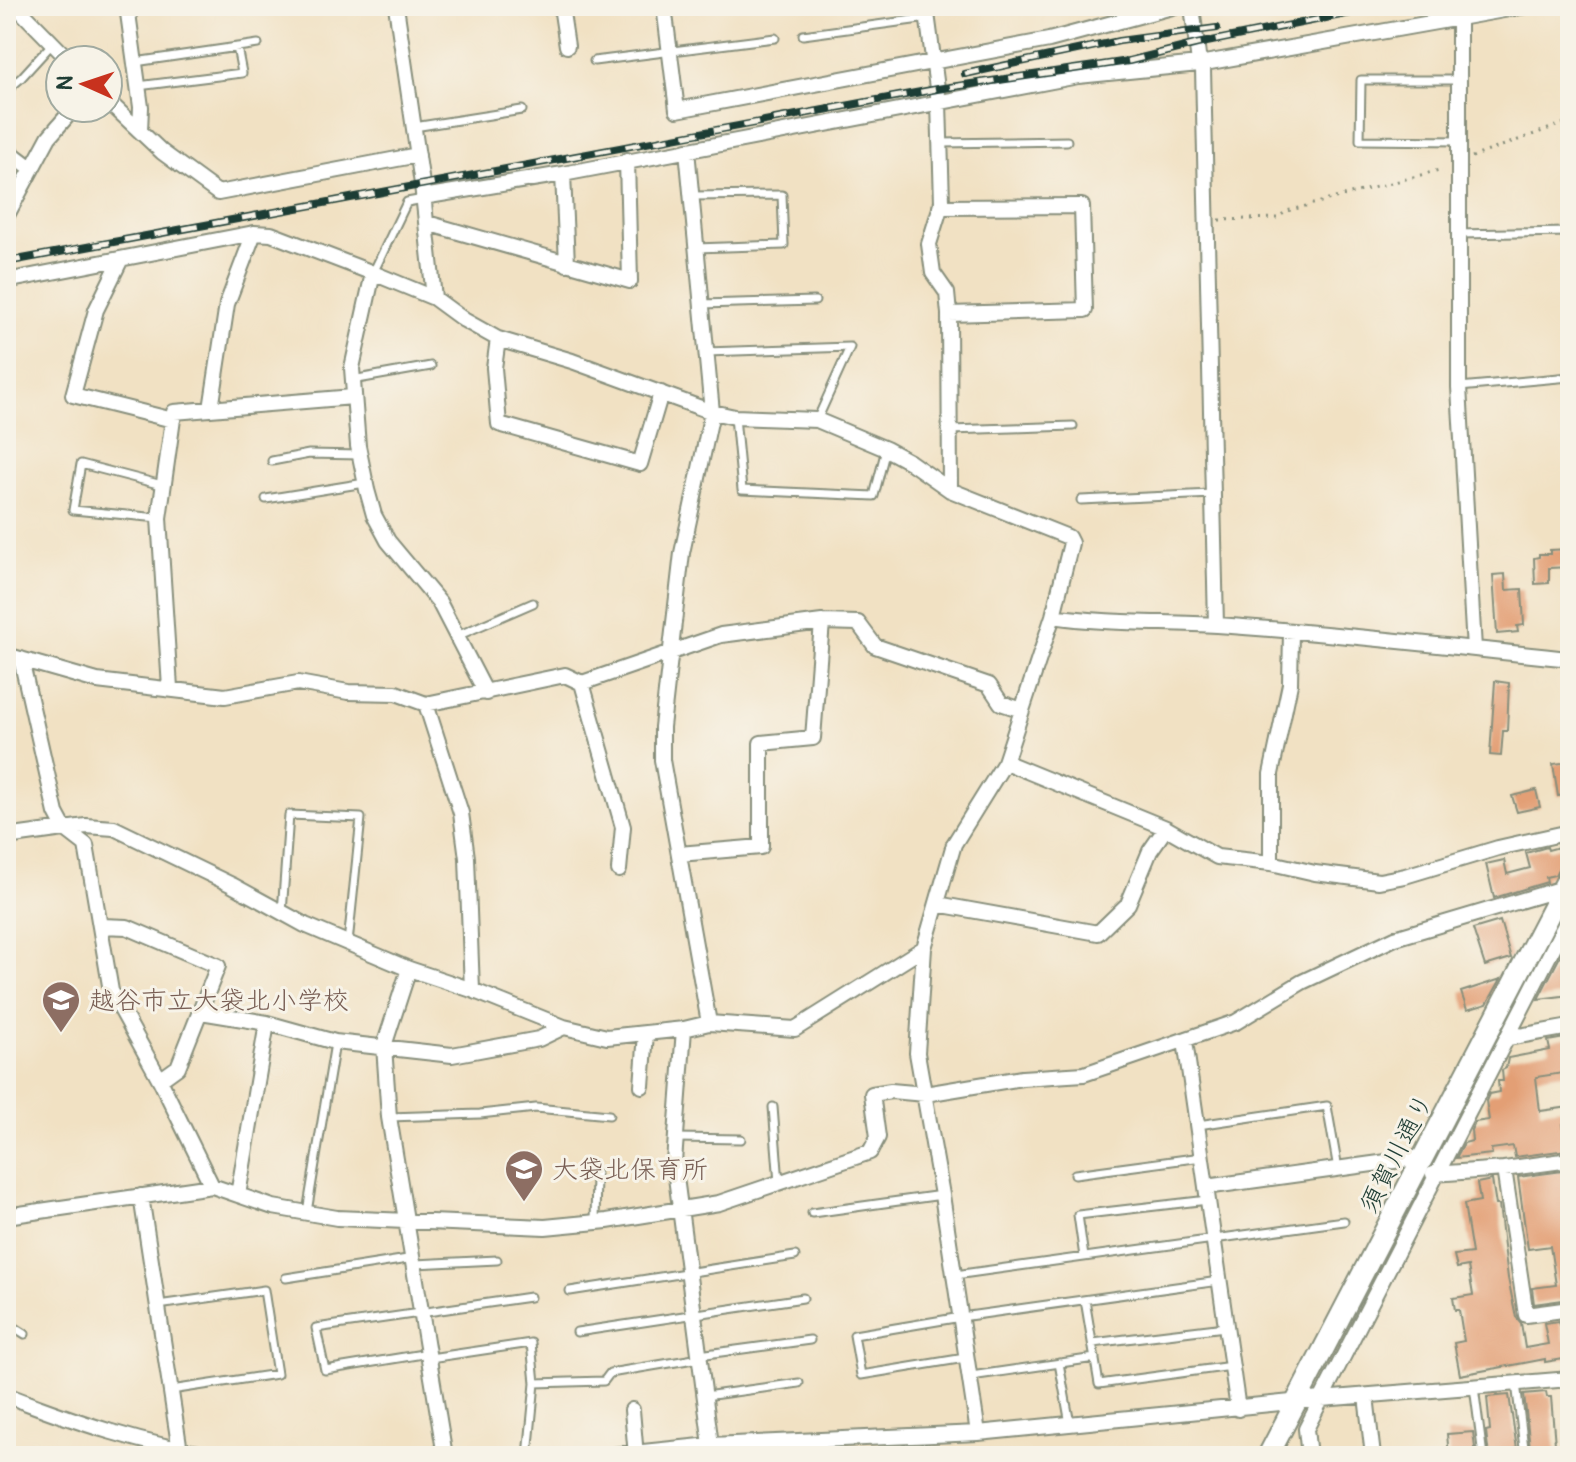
<svg xmlns="http://www.w3.org/2000/svg" width="1576" height="1462" font-family="Pangolin,'Klee One',sans-serif">
<style>
.building{fill:#e39f75}
.lines{fill:none;stroke-linecap:round;stroke-linejoin:round}
.lane-casing{stroke:#888f7c;stroke-width:11}
.street-casing{stroke:#888f7c;stroke-width:18}
.secondary-casing{stroke:#888f7c;stroke-width:24}
.path{stroke:#888f7c;stroke-width:3;stroke-dasharray:2 6;stroke-linecap:butt}
.lane{stroke:#fff;stroke-width:7}
.street{stroke:#fff;stroke-width:14}
.secondary{stroke:#fff;stroke-width:20}
.rail-casing{stroke:#1f3d34;stroke-width:8}
.rail{stroke:#f7f3e8;stroke-width:5;stroke-dasharray:15;stroke-linecap:butt}
.labels{text-anchor:middle;stroke-width:6;stroke-linejoin:round;paint-order:stroke}
.education-label{font-size:26px;fill:#785e54;stroke:#f7f3e8;text-anchor:start}
.street-label{font-size:26px;fill:#1f3d34;stroke:#f7f3e8}
</style>
<rect width="100%" height="100%" fill="#f7f3e8"/>
<filter id="ink" filterUnits="userSpaceOnUse"><feTurbulence type="fractalNoise" baseFrequency=".0125" numOctaves="2"/><feDisplacementMap in="SourceGraphic" scale="16" xChannelSelector="R" yChannelSelector="G"/><feConvolveMatrix kernelMatrix="1 2 1 2 8 2 1 2 1" color-interpolation-filters="sRGB"/></filter>
<filter id="wash" filterUnits="userSpaceOnUse"><feTurbulence type="fractalNoise" baseFrequency=".006" numOctaves="4" result="noise"/><feDisplacementMap in="SourceGraphic" scale="32" xChannelSelector="R" yChannelSelector="G"/><feGaussianBlur stdDeviation="1.8" result="paint"/><feColorMatrix in="noise" values="0 0 0 0 0 0 0 0 0 0 0 0 0 0 0 0 0 1.4 0 .05"/><feComposite in="paint" operator="in"/></filter>
<g filter="url(#wash)">
<rect width="100%" height="100%" fill="#f1e1c3"/>
<g id="blocks">
<path class="building" d="M1570 549V567L1549 568V583L1535 584 1534 558 1539 557V554H1550V550Z
M1505 574 1506 590 1522 589 1524 625 1517 626 1518 632 1497 634 1493 575Z
M1495 681 1509 683 1507 731H1503L1501 756 1490 755Z
M1570 762V794L1558 796 1553 764Z
M1536 790 1540 807 1517 812 1512 796Z
M1547 847 1548 850 1559 847 1562 861 1555 875 1546 877 1547 882 1494 898 1486 864 1504 860 1507 874 1530 868 1526 853Z
M1500 921 1511 958 1485 966 1473 929Z
M1567 943 1570 995 1538 999Z
M1501 979 1487 1004 1467 1010 1461 992Z
M1570 1037V1072L1536 1077 1540 1111 1570 1107V1123L1563 1124 1567 1150 1515 1157 1513 1146 1491 1149 1492 1154 1456 1158 1464 1143 1472 1141 1471 1130 1475 1122 1489 1120 1486 1101 1489 1094 1499 1092 1498 1081H1503L1502 1070 1506 1068 1508 1058 1550 1050 1548 1041Z
M1570 1170V1299L1534 1304 1532 1288 1556 1285 1550 1246 1528 1249 1518 1177Z
M1492 1180 1496 1205H1499L1508 1278 1516 1317 1521 1323 1525 1348 1548 1344 1544 1323 1559 1321 1564 1340 1570 1342V1358L1545 1362V1359L1460 1375 1454 1343 1464 1341 1459 1310H1455L1453 1298 1473 1295 1468 1266 1457 1268 1454 1255 1472 1253 1464 1204 1480 1201 1477 1183Z
M1546 1392 1547 1397H1551L1556 1456H1531L1524 1394Z
M1509 1395 1518 1456H1489L1486 1431 1490 1430 1487 1397Z
M1473 1432 1476 1456H1449L1447 1434Z"/>
</g>
</g>
<g filter="url(#ink)">
<use href="#blocks" fill-opacity="0" stroke="#888f7c" stroke-width="2"/>
<g class="lines">
<defs>
<path id="lane" d="M803 35 928 18
M594 61 775 38
M135 62 258 44
M1459 80H1361L1360 140 1460 141
M138 86 242 73 237 47
M6 91 21 78 52 44
M414 127 522 110
M940 143 1067 141
M691 196 782 195 784 245 696 248
M1458 234 1570 232
M373 273 407 202 424 199
M701 304 815 301
M706 352 850 347 817 420
M352 380 431 366
M1459 387 1570 377
M735 417 742 490 874 496 886 449
M950 430 1073 426
M272 461 309 454 360 455
M266 499 365 483
M1081 500 1213 494
M159 518 73 510 81 464 162 485
M457 636 533 603
M282 913 289 815 361 818 348 943
M773 1107 779 1183
M389 1117 480 1114 536 1108 609 1115
M1198 1125 1327 1106 1338 1169
M676 1138 741 1139
M1075 1174 1202 1157
M307 1212 335 1043
M812 1213 942 1195
M595 1223 596 1174
M1084 1257 1078 1215 1208 1200
M415 1264 497 1260
M955 1275 1344 1221
M286 1278 414 1258
M570 1291 795 1256
M1085 1300 1099 1384 1232 1366
M158 1305 264 1290 277 1374 171 1390
M6 1322 25 1334
M577 1332 803 1298
M1093 1343 1225 1327
M429 1353 325 1370 316 1328 530 1297
M699 1355 810 1340
M430 1358 531 1343 535 1383 528 1456
M965 1358 861 1375 854 1335 961 1317 1219 1281
M1059 1363 1070 1424
M971 1376 1095 1358
M535 1383 604 1381 610 1373 700 1358
M1516 1383 1525 1456
M1474 1387 1483 1456
M705 1396 799 1383"/>
<path id="street" d="M16 6 69 60
M127 6 141 107 140 131
M396 6 422 184 434 298
M561 6 567 46
M664 6 677 110 1049 40 1176 6
M926 6 939 103 942 202 929 244 933 273 947 293 949 314 950 490
M1192 6 1199 64 1203 69 1216 625
M1459 18 1526 6
M108 101 162 152 218 193 418 155
M6 149 31 168
M687 150 712 412 682 553 662 727V760L709 1023
M563 174 567 264
M423 197 563 174 1078 76 1199 64 1459 18V387L1474 649
M940 207 1082 206 1085 310 949 314
M6 217 49 137 74 108
M427 223 630 281 627 160
M120 261 96 310 73 395 173 420
M6 281 254 233 271 234 373 273
M498 339 494 368 499 424 640 464 661 393
M211 409 227 304 254 233
M1053 616C1107 624 1162 622 1217 625 1335 633 1452 647 1570 659
M6 655 97 681 225 696 298 683 348 692 396 693 426 704 565 675 582 683 721 635 822 622 858 623 875 646 989 685 1001 703 1022 710
M21 659 56 813 64 828 86 845 111 991 160 1080 212 1186
M582 683 623 827 619 870
M170 688 159 518 174 412 353 397
M426 704 461 813 467 858 472 990
M1005 762 1166 828 1217 857 1271 863 1315 873 1379 881 1405 876 1498 848 1570 832
M6 837 86 826 114 828 232 885 305 925 409 969 472 990 564 1027 607 1037 684 1029 709 1023 795 1029 924 948 954 844 1005 762 1053 616 1071 543 1068 537 950 490 910 462 886 449 817 420 735 417 712 412 572 361 498 339 464 320 434 298 373 273 352 368 358 446 367 490 374 515 388 541 439 602 486 693
M679 854 761 847V743L813 738 822 622
M1271 863V774L1290 684 1291 631
M937 904 1098 933 1128 904 1150 851 1166 828
M101 926 127 927 218 966 178 1067 160 1080
M924 948 917 1053 942 1195 978 1433
M409 969 384 1046 389 1117 445 1456
M201 1012 267 1023 335 1042 452 1055 539 1039 564 1027
M684 1029 674 1162 711 1445
M1508 1038 1570 1027
M1185 1041 1238 1409
M642 1086 646 1033
M1504 1169 1526 1315 1570 1309
M1433 1174 1504 1169 1570 1160
M1206 1187 1423 1157
M238 1195 267 1023
M141 1196 180 1451
M6 1216 212 1186 273 1207 337 1218 545 1227 607 1221 719 1203 870 1152 878 1137 872 1094 891 1091 925 1094 1022 1078 1084 1074 1236 1022 1302 982 1395 938 1563 888
M6 1395C76 1422 143 1445 217 1456
M1366 1396 1373 1456
M632 1410 636 1456
M604 1456 711 1445 978 1433 1321 1399 1570 1379
M1309 1456 1306 1429 1570 915"/>
<path id="secondary" d="M1268 1456 1570 874"/>
</defs>
<use href="#lane" class="lane-casing"/>
<use href="#street" class="street-casing"/>
<use href="#secondary" class="secondary-casing"/>
<path class="path" d="M1472 157 1570 121
M1219 220 1277 218 1287 211 1443 169"/>
<use href="#lane" class="lane"/>
<use href="#street" class="street"/>
<use href="#secondary" class="secondary"/>
<defs>
<path id="rail" d="M965 74 1119 41 1217 28
M6 262 937 89 1129 61 1197 44 1385 6"/>
</defs>
<use href="#rail" class="rail-casing"/>
<use href="#rail" class="rail"/>
</g>
</g>
<defs>
<symbol id="school-pin" viewBox="-11 -11 22 30"><path d="M0 17L-7.5 6A9.5 9.5 0 1 1 7.5 6Z" fill="#8d6e63" stroke="#f7f3e8"/><path d="M0-5L7-2L0 1L-7-2ZM-4 1L0 2.5L4 1V4Q0 6-4 4Z" fill="#fff"/></symbol>
</defs>
<g fill-rule="evenodd">
<use href="#school-pin" x="39" y="978" width="44" height="60"/>
<use href="#school-pin" x="502" y="1147" width="44" height="60"/>
</g>
<g class="labels">
<g class="education-label">
<text x="89" y="1009">越谷市立大袋北小学校</text>
<text x="552" y="1178">大袋北保育所</text>
</g>
<g class="street-label">
<text transform="translate(1396 1153) rotate(-63)" y="9">須賀川通り</text>
</g>
</g>
<rect width="1576" height="1462" fill="none" stroke="#f7f3e8" stroke-width="32"/>
<g transform="translate(84 84) rotate(273)"><circle r="38" fill="#f7f3e8" stroke="#a1aaa0" stroke-width="2"/>
<path d="M0-6L14 30L0 20L-14 30Z" fill="#c8321e"/>
<text y="-12" font-size="22" font-weight="bold" text-anchor="middle" fill="#1f3d34">N</text>
</g>
</svg>
